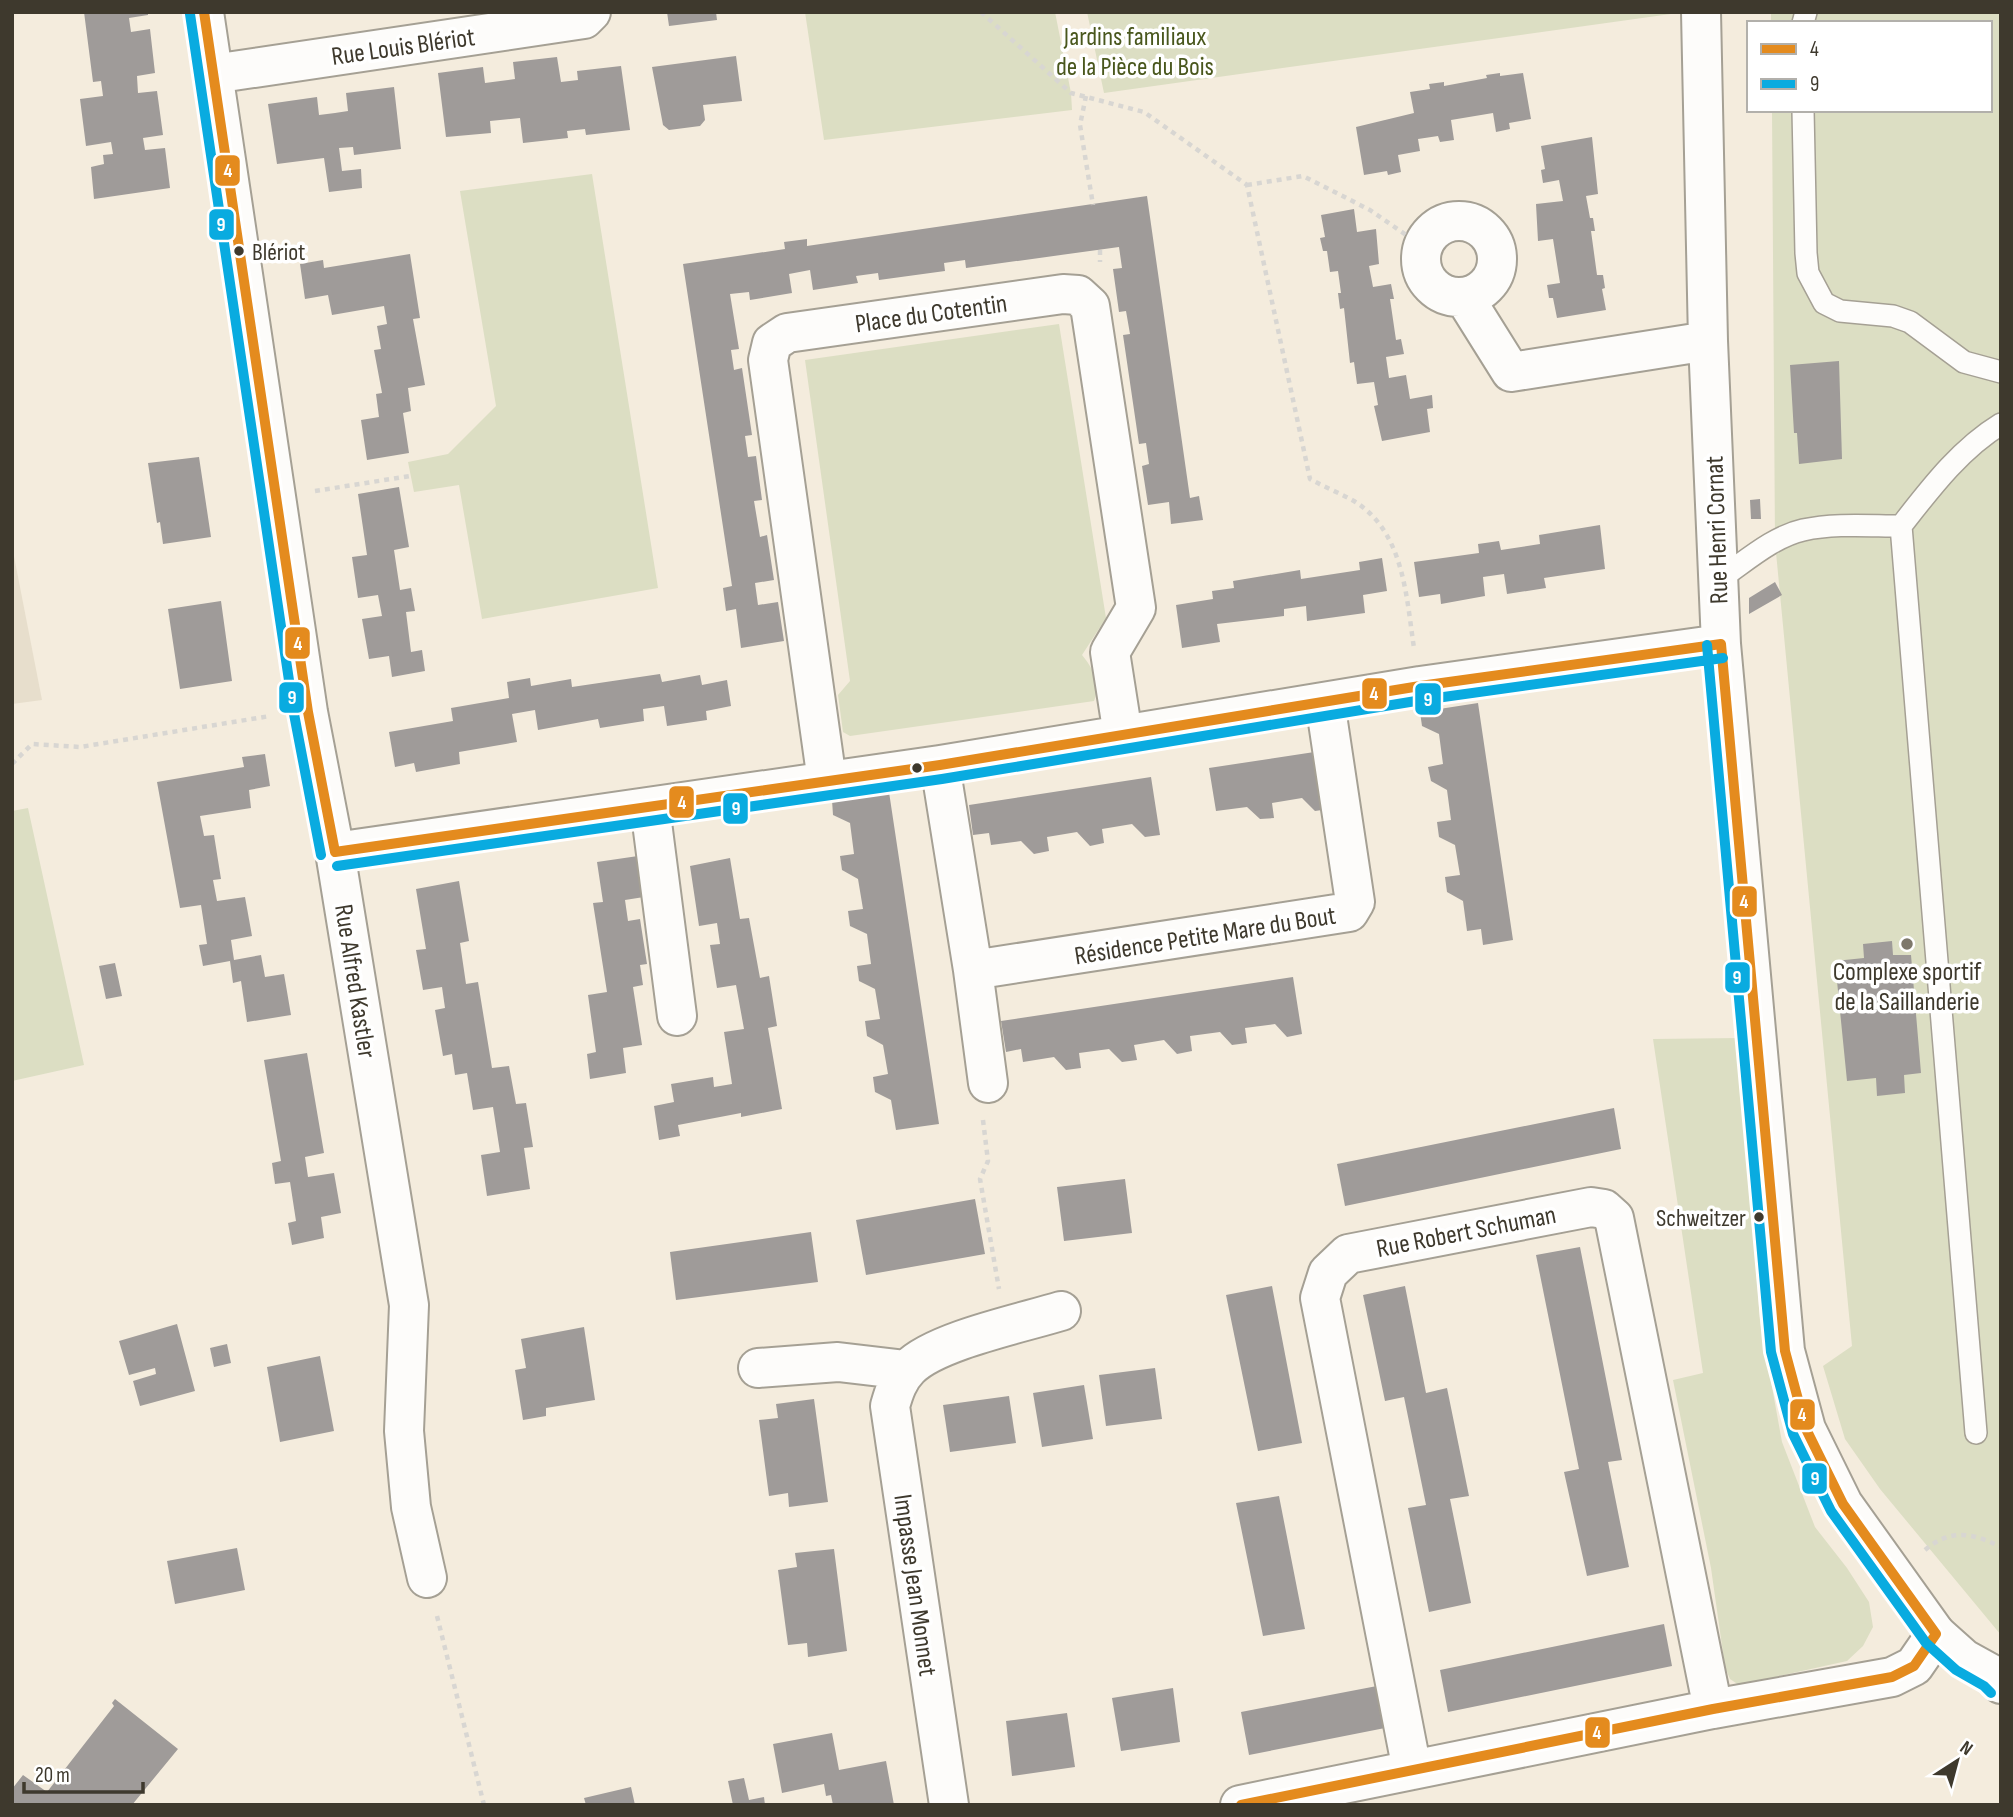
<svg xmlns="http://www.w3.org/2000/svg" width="2013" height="1817" font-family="'Sofia Sans Condensed',sans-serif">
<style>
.education{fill:#e7decc}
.green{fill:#dcdec3}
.building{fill:#9f9b99}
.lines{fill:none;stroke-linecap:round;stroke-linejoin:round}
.service-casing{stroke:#a5a094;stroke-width:24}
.minor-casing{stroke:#a5a094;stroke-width:42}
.tertiary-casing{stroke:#a5a094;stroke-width:42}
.path{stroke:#d8d6d2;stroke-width:4.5;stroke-dasharray:5 5;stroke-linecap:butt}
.service{stroke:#fdfcfa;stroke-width:21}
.minor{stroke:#fdfcfa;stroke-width:38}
.tertiary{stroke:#fdfcfa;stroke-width:38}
.bus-1-casing{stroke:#fff;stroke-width:16}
.bus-2-casing{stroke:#fff;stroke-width:16}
.bus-1{stroke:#e48b1e;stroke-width:10}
.bus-2{stroke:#09abe0;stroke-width:10}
.bus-dot{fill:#3e392d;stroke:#fff;stroke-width:2.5}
.poi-dot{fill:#7e786b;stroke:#fff;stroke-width:2.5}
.labels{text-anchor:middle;stroke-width:7;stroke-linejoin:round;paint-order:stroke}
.bus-label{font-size:24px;fill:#3e392d;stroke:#fff;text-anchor:start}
.park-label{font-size:26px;fill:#49571d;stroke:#fff}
.street-label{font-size:26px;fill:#3e392d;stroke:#fff}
.poi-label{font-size:26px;fill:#3e392d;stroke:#fff}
.line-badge{stroke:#fff;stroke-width:2.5}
.badge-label{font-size:19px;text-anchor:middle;font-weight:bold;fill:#fff}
</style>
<rect width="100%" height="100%" fill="#f4ecdd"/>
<path class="education" d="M12 546 42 700 12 704Z"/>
<path class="green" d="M805 12H1055L1071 93 1072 110 824 140Z
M1087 12H1678V13L1104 93Z
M1771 12H2001V1635L1880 1489 1845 1439 1823 1366 1852 1346 1775 542 1772 110H1990V23H1771Z
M592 174 658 588 482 619 459 485 414 492 408 462 448 454 496 406 460 191Z
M1059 324 1106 618 1082 655C1093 668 1101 684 1094 701L850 736 843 732 838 695 850 681 805 360Z
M28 808 84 1065 12 1081V811Z
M1739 1038 1760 1321 1782 1442 1815 1527 1847 1568 1869 1602 1873 1627 1863 1646 1847 1661 1739 1685 1730 1679 1725 1667 1711 1568 1673 1380 1703 1373 1653 1039Z"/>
<path class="building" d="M84 12H148V15L129 18 131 32 150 29 155 73 137 76 138 93 157 91 163 135 143 138 145 150 165 148 170 188 94 199 91 167 104 164 103 155 113 154 111 142 86 146 80 99 103 96 101 81 93 82Z
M667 12H716L717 20 669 26Z
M736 56 742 101 703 105 705 120 700 126 669 130 663 125 652 67Z
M557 57 561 82 578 80 577 71 621 66 630 130 586 135 585 129 567 131 568 138 523 143 520 118 490 121 491 133 446 137 438 73 483 67 485 83 515 79 513 62Z
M1500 73V76L1523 73 1531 119 1509 123 1510 129 1496 132 1493 113 1451 120 1454 140 1440 142 1438 136 1418 139 1420 151 1398 155 1401 172 1388 175 1387 171 1364 175 1356 127 1414 113 1410 92 1430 89 1429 84 1444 82V86L1487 78 1486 75Z
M394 87 401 149 354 155 353 147 339 148 342 171 361 169 362 188 329 192 324 158 277 164 268 104 317 97 319 115 335 113 348 111 346 93Z
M1592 137 1598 194 1586 196 1590 218H1593L1595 231H1591L1597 275H1603L1605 288 1602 289 1606 310 1557 318 1553 298H1549L1547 285 1560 283 1553 239 1538 241 1536 204 1563 201 1559 180 1543 183 1541 170 1545 169 1541 146Z
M1147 196 1190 498 1199 496 1203 520 1171 524 1169 502 1148 505 1142 466 1149 464 1146 443 1139 444 1123 335 1130 334 1126 311 1119 312 1113 269 1122 268 1119 247 966 268 965 260 944 263 945 271 879 280 878 273 856 276 858 283 813 290 810 270 789 274 792 293 750 300 749 292 730 294 739 349 731 350 734 370 742 368 752 435 745 436 748 457 756 456 762 500 754 501 760 537 767 535 774 580 755 583 758 605 778 602 784 641 741 648 736 609 726 611 723 588 732 586 683 264 785 249 784 242 807 239V246Z
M1354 209 1357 232 1376 229 1379 264 1369 266 1373 287 1391 284 1394 299H1390L1396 340 1401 339 1404 354 1386 357 1389 378 1406 375 1410 399 1432 395 1433 408 1427 409 1430 432 1382 441 1374 406 1378 405 1374 382 1357 384 1354 362 1350 363 1344 308 1340 309 1338 293H1341L1338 271 1330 272 1327 251H1323L1320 238 1325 237 1321 215Z
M410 254 420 318 413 319 425 385 408 388 411 411 403 413 409 453 367 460 361 420 379 417 376 394 382 393 374 350 381 349 377 326 387 324 384 306 332 315 328 295 305 299 300 264 323 260 324 268Z
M1839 361 1842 459 1799 464 1797 433H1794L1790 365Z
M199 457 211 537 163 544 160 522 157 523 148 463Z
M399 487 409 547 394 550 400 590 411 588 415 611 406 612 411 652 422 650 425 671 392 677 389 656 369 659 362 619 382 616 378 595 358 598 352 557 367 555 358 494Z
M1760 499 1761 519H1751L1750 500Z
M1600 525 1605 569 1544 578 1546 588 1507 594 1504 574 1483 577 1485 596 1441 604 1440 594 1419 597 1414 562 1479 553 1478 544 1499 541 1501 550 1540 544 1539 535Z
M1382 558 1387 591 1363 595 1365 613 1307 621 1306 606 1284 609V616L1217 624 1220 642 1182 648 1176 605 1213 599 1212 591 1234 588 1233 581 1300 570 1301 579 1360 570 1359 562Z
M1775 582 1782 595 1749 614V598Z
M221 601 232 681 180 689 168 609Z
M660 674 662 682 700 675 702 685 727 680 731 706 706 711 707 720 667 726 664 706 643 709 644 721 600 728 598 719 538 730 535 710 512 714 517 742 459 752 460 764 416 772 414 763 395 767 389 732 453 721 451 708 509 698 507 682 530 678 531 686 571 679 572 687Z
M1478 703 1513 940 1483 945 1481 929 1467 931 1463 901 1447 892 1445 877 1460 875 1455 845 1439 837 1437 822 1451 820 1447 790 1431 781 1428 767 1443 764 1439 734 1422 726 1420 712Z
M1321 751 1329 809 1315 811 1302 798 1272 803 1274 818 1260 819 1247 807 1216 811 1209 768Z
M265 754 270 786 249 790 251 808 200 816 204 836 214 835 221 879 213 880 217 901 245 897 252 936 231 940 234 960 261 955 265 977 284 974 291 1015 247 1022 241 981 233 983 230 961 203 966 199 945 207 944 201 905 180 908 157 782 244 767 242 757Z
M1151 777 1160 835 1145 837 1132 824 1102 829 1104 843 1090 846 1077 832 1047 837 1049 851 1034 854 1021 841 991 845 989 833 973 835 969 805Z
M889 792 939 1124 896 1130 891 1100 875 1092 873 1077 888 1074 883 1045 867 1036 865 1021 880 1019 875 989 859 981 857 966 871 964 867 934 850 926 848 911 863 909 858 879 842 870 840 856 854 854 850 823 833 815 832 800Z
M638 856 644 897 625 900 628 921 640 919 647 964 640 965 643 985 633 987 642 1045 623 1048 626 1073 590 1079 587 1054 596 1052 588 995 607 992 593 903 603 902 597 862Z
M730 858 740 919 749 918 760 978 769 976 777 1026 768 1028 782 1109 741 1117V1113L678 1125 680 1136 659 1140 654 1106 674 1102 671 1084 713 1077 714 1087 732 1084 724 1032 744 1029 736 985 717 988 710 945 720 944 717 923 699 926 690 866Z
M459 881 469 941 460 943 466 984 478 982 492 1068 509 1066 516 1104 526 1103 533 1147 524 1148 530 1189 487 1196 481 1155 500 1152 493 1107 473 1110 467 1073 455 1075 452 1054 443 1056 435 1010 445 1008 442 987 423 990 416 950 426 949 416 889Z
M1892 941 1893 955H1911L1921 1073 1904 1075 1905 1093 1877 1096 1876 1078 1847 1081 1835 961 1864 958 1863 944Z
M115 963 122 996 106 999 99 966Z
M1293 977 1302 1034 1287 1037 1275 1024 1245 1028 1247 1043 1232 1045 1220 1032 1190 1036 1192 1051 1177 1054 1164 1040 1134 1045 1137 1060 1122 1062 1109 1049 1079 1053 1081 1068 1066 1070 1054 1057 1023 1062 1021 1049 1006 1052 1001 1021Z
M307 1053 324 1153 305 1157 308 1177 334 1173 341 1213 321 1217 324 1238 292 1245 288 1223 296 1221 290 1182 275 1184 272 1163 281 1161 264 1060Z
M1614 1108 1621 1149 1345 1206 1337 1164Z
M1125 1179 1132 1233 1064 1241 1057 1187Z
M975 1199 985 1254 866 1275 856 1220Z
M811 1232 818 1282 676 1300 670 1252Z
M1580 1247 1622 1460 1608 1462 1629 1567 1587 1576 1564 1472 1579 1469 1536 1255Z
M1272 1286 1302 1443 1258 1451 1226 1295Z
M1405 1286 1426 1393 1447 1388 1469 1496 1450 1499 1471 1603 1429 1612 1408 1508 1426 1505 1404 1397 1385 1401 1363 1295Z
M177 1324 195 1391 140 1406 133 1381 156 1374 155 1368 129 1375 119 1341Z
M584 1327 595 1400 546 1408V1416L523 1420 515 1370 526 1368 521 1339Z
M227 1344 231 1363 214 1367 210 1348Z
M320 1356 334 1431 280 1442 267 1367Z
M1155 1368 1162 1419 1106 1426 1099 1375Z
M1084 1385 1093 1439 1042 1447 1033 1393Z
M1009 1396 1016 1443 950 1452 943 1405Z
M814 1399 828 1502 789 1507 788 1493 769 1496 759 1420 778 1418 776 1404Z
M1279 1496 1305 1629 1263 1636 1236 1503Z
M237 1548 245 1590 175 1604 167 1561Z
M834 1549 847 1651 808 1657 807 1643 788 1645 778 1570 797 1567 795 1553Z
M1664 1624 1672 1666 1448 1712 1440 1670Z
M1377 1686 1385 1728 1249 1755 1241 1712Z
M1173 1688 1180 1742 1121 1751 1112 1698Z
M115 1699 178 1749 132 1805H12V1789L23 1775 47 1792 114 1706 112 1703Z
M1067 1713 1075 1767 1012 1776 1006 1721Z
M832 1733 839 1770 886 1761 894 1805H833L831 1795 826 1796 824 1784 782 1793 773 1744Z
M744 1778 749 1800 764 1797 765 1805H733L728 1781Z
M631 1787 635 1805H586L584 1798Z"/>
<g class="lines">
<defs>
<path id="service" d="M1803 23 1806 12
M1803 110 1806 253 1808 273 1824 303 1840 311 1893 316 1910 322 1964 362 2001 372
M1901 526C1930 489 1960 449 2001 424
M1718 580C1744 563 1772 537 1803 530 1835 523 1869 526 1901 526L1976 1433"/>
<path id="minor" d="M204 12 308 712 335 852 409 1305 404 1431 411 1507 427 1578
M213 74 584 19 591 12
M1421 259a38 38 0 1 1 76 0a38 38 0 1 1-76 0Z
M1464 297 1511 372 1708 341
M940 765 973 970 1349 912 1355 902 1325 702
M827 781 768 360 772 343 787 333 1063 294 1078 295 1090 306 1136 608 1110 652 1123 735
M650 807 677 1016
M335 852 940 765 1420 686 1721 644
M973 970 988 1083
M758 1368 838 1362 906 1370
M1412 1770 1320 1298 1328 1273 1348 1254 1591 1207 1604 1209 1614 1218 1713 1709
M949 1805 890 1406C894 1392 898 1379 909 1368 935 1341 1022 1323 1061 1311
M1240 1805 1713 1709 1892 1677 1914 1666 1936 1634 1843 1504 1806 1429 1785 1351 1721 644 1708 341 1701 12"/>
<path id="tertiary" d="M1936 1634 1964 1659 1993 1675 2001 1684"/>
</defs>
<use href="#service" class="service-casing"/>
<use href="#minor" class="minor-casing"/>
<use href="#tertiary" class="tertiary-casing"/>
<path class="path" d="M981 12 1071 93 1144 112 1247 185 1310 479C1324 487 1340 493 1354 501 1404 532 1406 595 1414 648
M1086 96 1080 125 1093 205
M1247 185 1303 176 1370 210 1422 246
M1100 250V262
M315 491 410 476
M12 764 32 744 80 747 270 716
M983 1120 988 1161 980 1179 999 1289
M1925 1550C1951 1528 1973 1533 2001 1547
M437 1616 484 1805"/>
<use href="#service" class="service"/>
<use href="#minor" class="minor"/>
<use href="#tertiary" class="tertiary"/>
<defs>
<path id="bus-1" d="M204 12 308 712 335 852
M1721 644 1785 1351 1806 1429 1843 1504 1936 1634
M335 852 940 765 1420 686 1721 644
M1241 1805 1713 1709 1892 1677 1914 1666 1936 1634"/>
<path id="bus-2" d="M190 14 294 714 321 855
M1707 645 1771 1352 1793 1434 1831 1511 1926 1643 1956 1670 1984 1686 1991 1693
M337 866 942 779 1422 700 1723 658"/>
</defs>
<use href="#bus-1" class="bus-1-casing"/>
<use href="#bus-2" class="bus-2-casing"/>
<use href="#bus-1" class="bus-1"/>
<use href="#bus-2" class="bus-2"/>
</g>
<g class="bus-dot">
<circle cx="239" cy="251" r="6"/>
<circle cx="917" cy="768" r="6"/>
<circle cx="1759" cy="1217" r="6"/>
</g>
<circle class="poi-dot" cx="1907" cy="944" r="7"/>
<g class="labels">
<g class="bus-label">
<text x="252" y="260">Blériot</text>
<text x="1746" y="1226" text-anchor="end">Schweitzer</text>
</g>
<g class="park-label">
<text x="1135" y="45">Jardins familiaux<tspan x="1135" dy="30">de la Pièce du Bois</tspan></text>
</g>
<g class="street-label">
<text transform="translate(403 46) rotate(-8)" y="9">Rue Louis Blériot</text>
<text transform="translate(931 313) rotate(-8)" y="9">Place du Cotentin</text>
<text transform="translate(1716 530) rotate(-92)" y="9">Rue Henri Cornat</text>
<text transform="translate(1205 935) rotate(-9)" y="9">Résidence Petite Mare du Bout</text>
<text transform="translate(356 981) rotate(81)" y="9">Rue Alfred Kastler</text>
<text transform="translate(1466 1231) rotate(-11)" y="9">Rue Robert Schuman</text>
<text transform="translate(916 1585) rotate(82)" y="9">Impasse Jean Monnet</text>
</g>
<g class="poi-label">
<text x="1907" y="980">Complexe sportif<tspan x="1907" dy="30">de la Saillanderie</tspan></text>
</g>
</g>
<g class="line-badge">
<rect x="214" y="154" width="27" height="33" rx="7" fill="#e48b1e"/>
<rect x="208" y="208" width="27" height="33" rx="7" fill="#09abe0"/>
<rect x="284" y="626" width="27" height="34" rx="7" fill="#e48b1e"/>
<rect x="1361" y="677" width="27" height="33" rx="7" fill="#e48b1e"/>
<rect x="278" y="681" width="27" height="33" rx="7" fill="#09abe0"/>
<rect x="1414" y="682" width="28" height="34" rx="7" fill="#09abe0"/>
<rect x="668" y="785" width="27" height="34" rx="7" fill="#e48b1e"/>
<rect x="722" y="792" width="27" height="33" rx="7" fill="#09abe0"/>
<rect x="1731" y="885" width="27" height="33" rx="7" fill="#e48b1e"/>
<rect x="1724" y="961" width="27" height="33" rx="7" fill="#09abe0"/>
<rect x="1789" y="1398" width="27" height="33" rx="7" fill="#e48b1e"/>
<rect x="1801" y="1462" width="27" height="33" rx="7" fill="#09abe0"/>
<rect x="1584" y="1716" width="27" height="33" rx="7" fill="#e48b1e"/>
</g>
<g class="badge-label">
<text x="228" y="177">4</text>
<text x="221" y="231">9</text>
<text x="298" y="650">4</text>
<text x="1374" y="700">4</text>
<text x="292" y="704">9</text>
<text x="1428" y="706">9</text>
<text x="682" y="809">4</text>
<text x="736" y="815">9</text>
<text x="1744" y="908">4</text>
<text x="1737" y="984">9</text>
<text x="1802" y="1421">4</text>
<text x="1815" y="1485">9</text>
<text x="1597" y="1739">4</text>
</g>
<rect width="2013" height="1817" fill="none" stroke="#3e392d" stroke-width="28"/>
<rect x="1747" y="21" width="245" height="91" fill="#ffffff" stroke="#b2b0ab" stroke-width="2"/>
<rect x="1761" y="44" width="35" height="10" fill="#e48b1e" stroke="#b2b0ab" stroke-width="2"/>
<text x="1810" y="56" font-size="21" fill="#3e392d">4</text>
<rect x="1761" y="79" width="35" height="10" fill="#09abe0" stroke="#b2b0ab" stroke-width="2"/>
<text x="1810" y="91" font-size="21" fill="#3e392d">9</text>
<g transform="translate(1957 1761) rotate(36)" stroke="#ffffff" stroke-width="5" paint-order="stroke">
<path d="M0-5L12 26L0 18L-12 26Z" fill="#3e392d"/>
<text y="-10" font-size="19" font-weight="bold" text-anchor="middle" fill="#3e392d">N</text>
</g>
<path d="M24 1782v10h119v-10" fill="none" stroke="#3e392d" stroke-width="3.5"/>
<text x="35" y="1782" font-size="21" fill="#3e392d" stroke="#ffffff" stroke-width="5" paint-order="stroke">20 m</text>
</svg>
